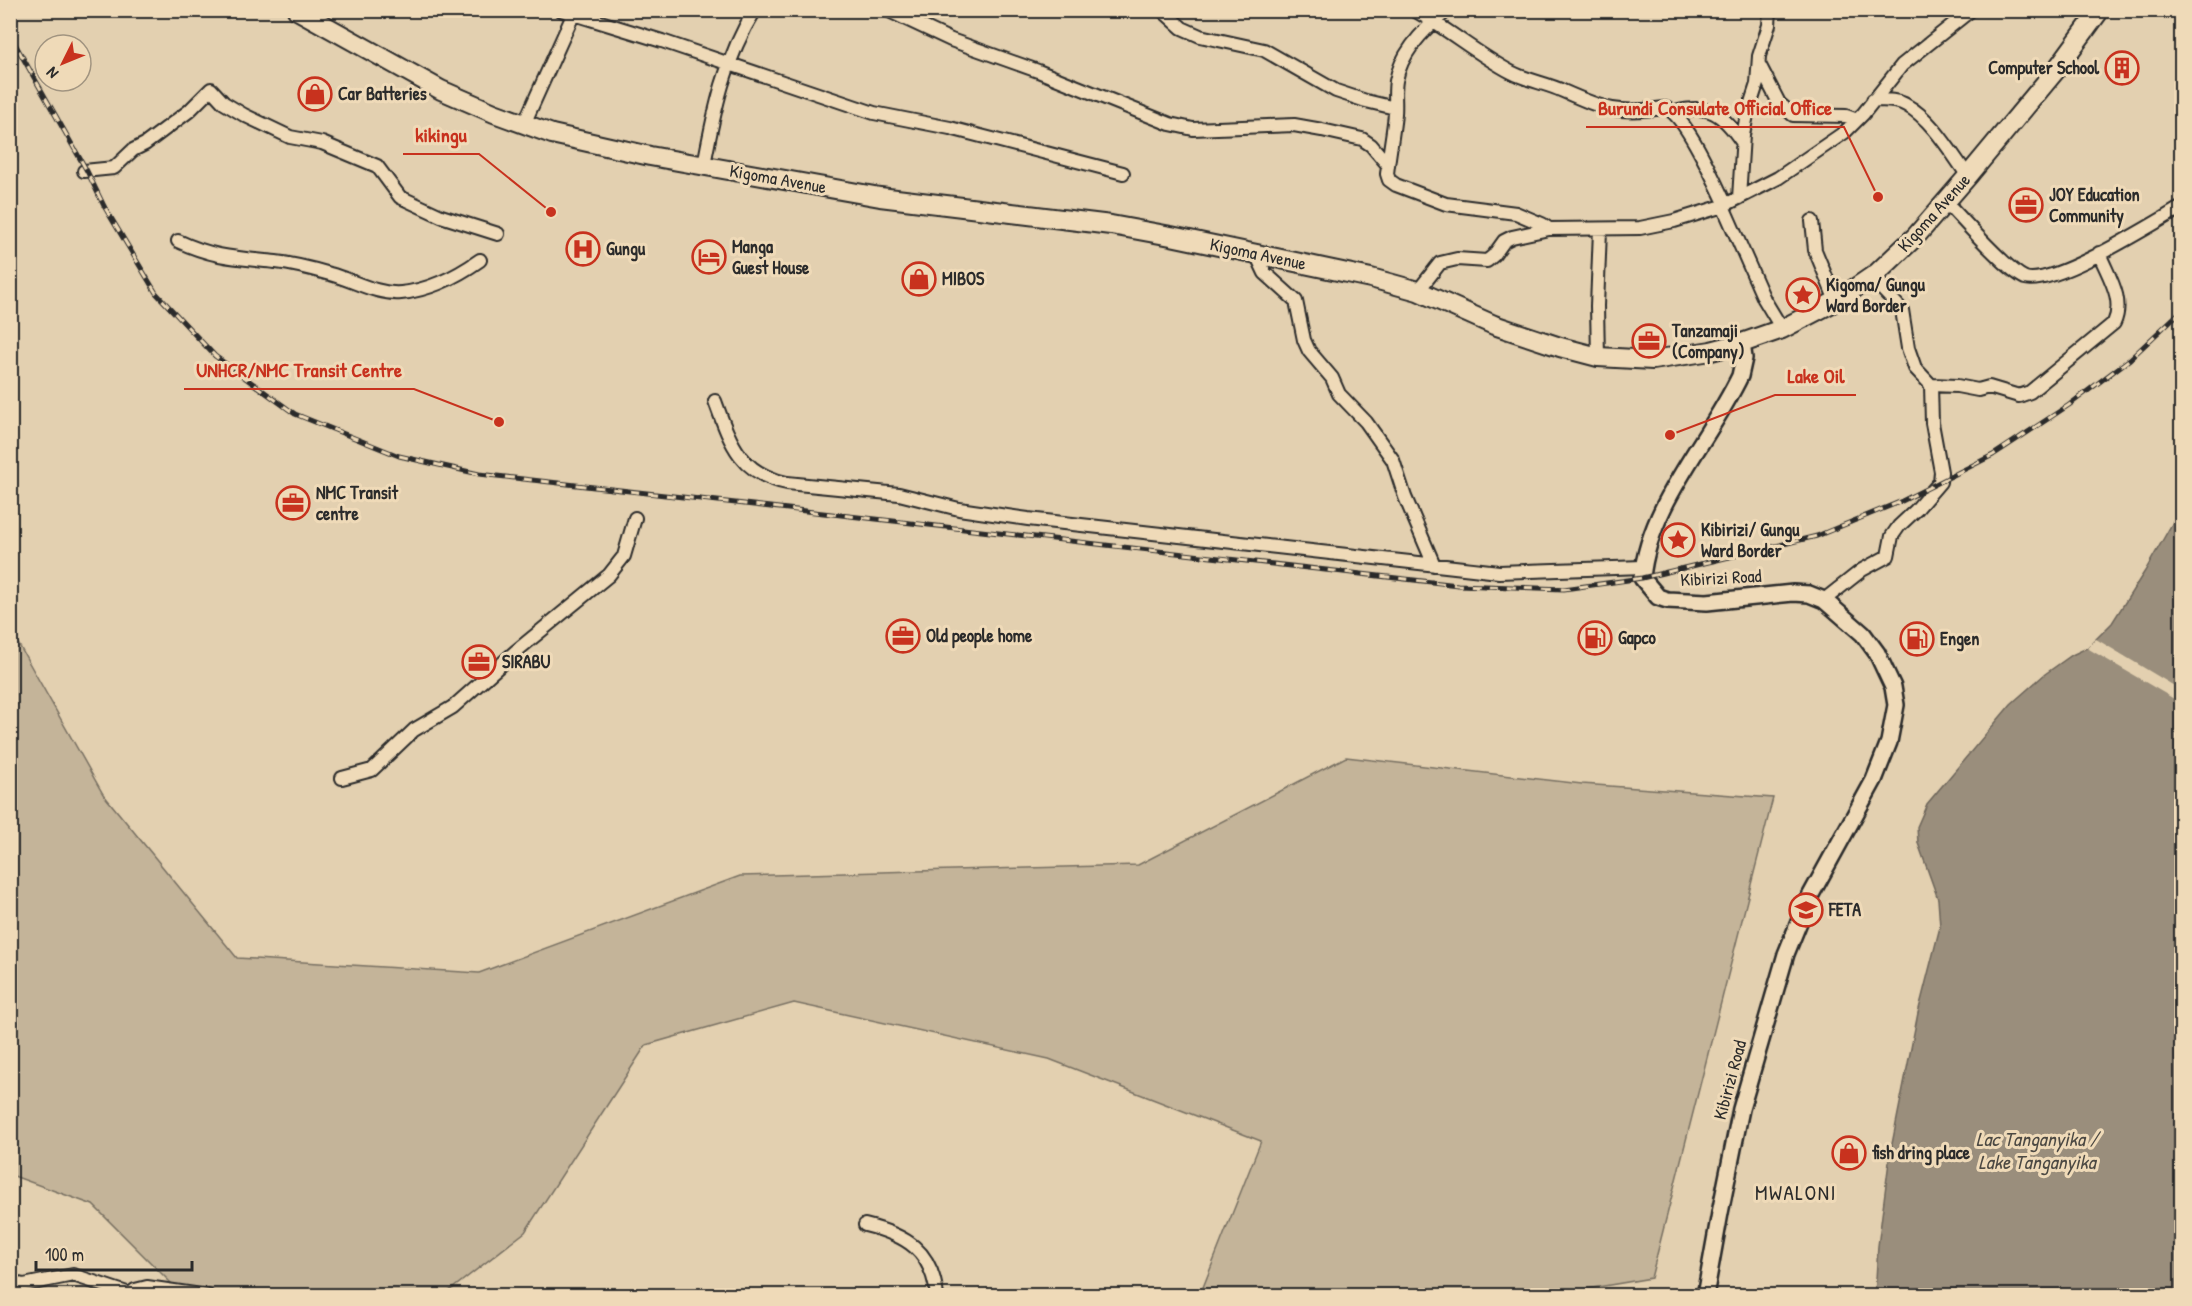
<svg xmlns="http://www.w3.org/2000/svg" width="2192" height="1306" font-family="'Patrick Hand',sans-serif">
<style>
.green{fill:#c4b499;stroke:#787062;stroke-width:1.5}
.water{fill:#9a8e7b;stroke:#6e665b;stroke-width:1.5}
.pier{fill:#e3d0b0}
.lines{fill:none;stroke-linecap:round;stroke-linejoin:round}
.minor-casing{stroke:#2b2b2b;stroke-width:16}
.tertiary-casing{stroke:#2b2b2b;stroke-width:20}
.primary-casing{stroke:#2b2b2b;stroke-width:22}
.minor{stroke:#efdab8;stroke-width:12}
.tertiary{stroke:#efdab8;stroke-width:15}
.primary{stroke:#efdab8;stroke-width:18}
.rail-casing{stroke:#2b2b2b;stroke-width:5}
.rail{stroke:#efdab8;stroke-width:3;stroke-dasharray:9;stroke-linecap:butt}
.labels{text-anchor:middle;stroke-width:6;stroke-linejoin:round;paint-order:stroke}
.poi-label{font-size:18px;font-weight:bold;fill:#2b2b2b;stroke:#efdab8;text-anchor:start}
.street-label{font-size:18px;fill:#2b2b2b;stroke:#efdab8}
.water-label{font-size:20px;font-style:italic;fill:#4c4943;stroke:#efdab8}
.quarter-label{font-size:21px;letter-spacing:1.5px;fill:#2b2b2b;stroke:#efdab8}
.leader{fill:none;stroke:#c8321e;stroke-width:2}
.callout-dot{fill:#c8321e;stroke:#efdab8;stroke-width:2}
.callout-label{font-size:20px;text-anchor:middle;font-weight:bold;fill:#c8321e;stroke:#efdab8;stroke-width:6;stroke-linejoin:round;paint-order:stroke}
</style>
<rect width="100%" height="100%" fill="#e3d0b0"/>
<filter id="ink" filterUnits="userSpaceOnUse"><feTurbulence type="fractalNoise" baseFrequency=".0167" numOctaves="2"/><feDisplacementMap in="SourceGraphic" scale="12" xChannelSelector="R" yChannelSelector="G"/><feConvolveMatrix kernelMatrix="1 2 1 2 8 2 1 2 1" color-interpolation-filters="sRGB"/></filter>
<g filter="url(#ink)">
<path class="green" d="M10 629 103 794 237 958 479 973 740 876 1138 865 1346 757 1582 784 1773 798 1651 1278 1545 1296 1200 1295 1261 1141 1049 1059 794 1003 646 1045 525 1232 444 1295H183L93 1205 11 1175Z"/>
<path class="water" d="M2181 508V1295L1875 1296 1878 1246 1890 1154 1918 1013 1940 927 1938 899 1918 843 1917 827 1927 804 2011 704 2045 674 2072 655 2087 648 2112 623 2145 571Z"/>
<path class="pier" d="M2096 639 2181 690V703L2087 648Z"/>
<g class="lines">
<defs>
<path id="minor" d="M561 10 662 41 874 113 950 128 1123 173
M887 10 951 40 1038 71 1170 124 1193 129 1294 125 1322 130 1362 139 1371 145 1388 165
M1162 10 1182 28 1200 36 1264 50 1336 91 1366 101 1395 108
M1414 10C1448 29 1477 54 1511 72 1528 81 1546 83 1563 91 1606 110 1617 114 1665 108 1685 113 1716 185 1726 205
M1448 10C1426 27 1401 52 1396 81 1394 92 1396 103 1395 114 1393 134 1389 154 1387 174L1389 180 1396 185 1446 204 1516 213 1542 224 1549 229
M1760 66 1779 103 1793 115 1846 116 1857 120
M1873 100C1884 101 1897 99 1906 105 1931 118 1952 154 1968 176
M1675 112C1710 103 1723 114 1742 142
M524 124 573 15
M704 165C714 111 725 58 755 10
M84 171 114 168 133 150 145 144 189 111 211 89 224 103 244 115 290 137 322 143 377 166 400 197 441 216 498 234
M1739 198 1743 135 1747 115 1757 84 1759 56 1769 25 1770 10
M1946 202C1961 218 2008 271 2025 278 2053 287 2154 223 2182 207
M1723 206 1764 299 1782 329
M1812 221 1815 250 1836 301
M178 241C214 258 238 258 276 262 294 264 313 269 330 274 353 280 377 295 401 293 431 290 456 277 480 260
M1256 254 1265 273 1296 301 1304 340 1309 351 1332 378 1339 394 1366 422 1393 460 1405 497 1434 565
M1418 291 1440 263 1457 259 1487 261 1494 255 1504 241 1512 237 1549 229 1640 228 1674 221 1723 206 1778 178 1845 132 1863 114 1902 65 1971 10
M1598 357 1597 306 1600 230
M1931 385 1957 386 1978 390 1989 387 2019 396 2030 392 2114 323C2125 299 2108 276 2099 253
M715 401C730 442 740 474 787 483L899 494 959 509 1028 519 1499 572 1643 567
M1824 600 1862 570 1888 556 1892 536 1899 526 1916 510 1940 482 1941 472 1932 423 1931 385 1915 368 1908 348 1902 310 1883 290 1877 273
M342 778 372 770 414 730 453 707 515 652 609 575 624 556 635 518
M865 1225C906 1235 932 1250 937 1296
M10 1282 24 1285 73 1275 130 1294
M129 1296 135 1290 147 1287 208 1296"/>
<path id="tertiary" d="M1705 1296 1720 1213 1741 1109 1786 954 1808 900 1874 780 1889 742 1896 705 1893 687 1877 653 1863 634 1824 600 1809 594 1793 593 1707 602 1667 600 1658 597 1642 578C1649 504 1709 441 1740 376L1744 358 1742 343"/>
<path id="primary" d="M297 10 441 90 494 113 552 134 650 156 880 197 1111 225 1171 236 1371 278 1418 291 1494 325 1560 347 1598 357 1653 360 1711 351 1742 343 1782 329 1836 301 1877 273 1916 236 1968 176 2056 70 2100 10"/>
</defs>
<use href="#minor" class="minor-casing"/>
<use href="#tertiary" class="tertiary-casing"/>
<use href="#primary" class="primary-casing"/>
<use href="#minor" class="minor"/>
<use href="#tertiary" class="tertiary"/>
<use href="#primary" class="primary"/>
<defs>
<path id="rail" d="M10 35 87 171 104 206 156 293 215 356 295 414 399 456 479 474 1458 585 1564 589 1642 578 1817 536 1902 501 1993 455 2069 405 2130 359 2182 310"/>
</defs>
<use href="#rail" class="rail-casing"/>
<use href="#rail" class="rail"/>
</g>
</g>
<defs>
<symbol id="building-ring" viewBox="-11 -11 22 22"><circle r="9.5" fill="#efdab8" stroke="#c8321e" stroke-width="1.5"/><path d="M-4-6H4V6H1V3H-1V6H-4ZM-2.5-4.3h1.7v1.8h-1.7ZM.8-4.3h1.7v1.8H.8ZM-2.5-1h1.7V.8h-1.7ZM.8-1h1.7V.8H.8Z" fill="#c8321e"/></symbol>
<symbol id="shop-ring" viewBox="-11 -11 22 22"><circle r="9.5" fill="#efdab8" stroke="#c8321e" stroke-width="1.5"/><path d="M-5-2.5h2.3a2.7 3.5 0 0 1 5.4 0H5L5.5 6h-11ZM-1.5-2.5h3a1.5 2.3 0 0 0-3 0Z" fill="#c8321e"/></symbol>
<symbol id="office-ring" viewBox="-11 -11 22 22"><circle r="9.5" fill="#efdab8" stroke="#c8321e" stroke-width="1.5"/><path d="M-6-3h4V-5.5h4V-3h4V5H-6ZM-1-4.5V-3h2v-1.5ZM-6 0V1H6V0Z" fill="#c8321e"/></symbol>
<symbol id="hospital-ring" viewBox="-11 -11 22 22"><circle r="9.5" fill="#efdab8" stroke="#c8321e" stroke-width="1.5"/><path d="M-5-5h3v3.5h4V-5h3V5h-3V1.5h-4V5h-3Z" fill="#c8321e"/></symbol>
<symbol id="hotel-ring" viewBox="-11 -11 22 22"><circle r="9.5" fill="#efdab8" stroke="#c8321e" stroke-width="1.5"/><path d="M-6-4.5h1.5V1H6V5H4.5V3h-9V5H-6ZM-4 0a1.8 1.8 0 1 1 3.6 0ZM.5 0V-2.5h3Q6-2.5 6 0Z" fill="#c8321e"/></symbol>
<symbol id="sight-ring" viewBox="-11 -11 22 22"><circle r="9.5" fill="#efdab8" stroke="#c8321e" stroke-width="1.5"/><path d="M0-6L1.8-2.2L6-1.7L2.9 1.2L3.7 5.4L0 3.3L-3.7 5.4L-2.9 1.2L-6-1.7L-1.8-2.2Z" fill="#c8321e"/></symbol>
<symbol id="fuel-ring" viewBox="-11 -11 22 22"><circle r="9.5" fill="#efdab8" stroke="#c8321e" stroke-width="1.5"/><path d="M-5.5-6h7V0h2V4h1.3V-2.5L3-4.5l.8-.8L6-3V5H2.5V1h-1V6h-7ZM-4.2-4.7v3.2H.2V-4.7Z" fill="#c8321e"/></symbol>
<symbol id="school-ring" viewBox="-11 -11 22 22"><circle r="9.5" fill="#efdab8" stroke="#c8321e" stroke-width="1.5"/><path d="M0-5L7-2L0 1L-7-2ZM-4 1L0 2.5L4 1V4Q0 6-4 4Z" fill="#c8321e"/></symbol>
</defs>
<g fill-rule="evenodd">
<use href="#building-ring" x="2103" y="49" width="38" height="38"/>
<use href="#shop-ring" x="296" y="75" width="38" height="38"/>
<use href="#office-ring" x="2007" y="186" width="38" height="38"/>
<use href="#hospital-ring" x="564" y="230" width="38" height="38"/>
<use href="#hotel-ring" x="690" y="238" width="38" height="38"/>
<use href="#shop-ring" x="900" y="260" width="38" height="38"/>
<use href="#sight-ring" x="1784" y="276" width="38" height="38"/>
<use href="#office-ring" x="1630" y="322" width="38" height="38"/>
<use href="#office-ring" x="274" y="484" width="38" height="38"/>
<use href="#sight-ring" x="1659" y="521" width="38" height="38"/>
<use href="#office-ring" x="884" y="617" width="38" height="38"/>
<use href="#fuel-ring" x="1576" y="619" width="38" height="38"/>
<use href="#fuel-ring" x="1898" y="620" width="38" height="38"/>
<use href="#office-ring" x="460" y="643" width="38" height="38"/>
<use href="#school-ring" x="1787" y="891" width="38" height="38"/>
<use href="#shop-ring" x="1830" y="1134" width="38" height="38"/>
</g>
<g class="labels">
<g class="poi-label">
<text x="2099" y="74" text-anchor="end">Computer School</text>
<text x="338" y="100">Car Batteries</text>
<text x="2049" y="201">JOY Education<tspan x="2049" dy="21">Community</tspan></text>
<text x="732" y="253">Manga<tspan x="732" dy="21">Guest House</tspan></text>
<text x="606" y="255">Gungu</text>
<text x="942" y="285">MIBOS</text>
<text x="1826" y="291">Kigoma/ Gungu<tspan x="1826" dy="21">Ward Border</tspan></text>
<text x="1672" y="337">Tanzamaji<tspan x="1672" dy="21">(Company)</tspan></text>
<text x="316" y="499">NMC Transit<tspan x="316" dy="21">centre</tspan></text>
<text x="1701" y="536">Kibirizi/ Gungu<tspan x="1701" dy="21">Ward Border</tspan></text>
<text x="926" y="642">Old people home</text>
<text x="1618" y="644">Gapco</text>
<text x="1940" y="645">Engen</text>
<text x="502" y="668">SIRABU</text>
<text x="1829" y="916">FETA</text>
<text x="1872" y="1159">fish dring place</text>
</g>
<g class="street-label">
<text transform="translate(778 179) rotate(10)" y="6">Kigoma Avenue</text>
<text transform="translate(1934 213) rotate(-48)" y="6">Kigoma Avenue</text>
<text transform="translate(1258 254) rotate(12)" y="6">Kigoma Avenue</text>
<text transform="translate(1721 578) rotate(-3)" y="6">Kibirizi Road</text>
<text transform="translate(1730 1080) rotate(-75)" y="6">Kibirizi Road</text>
</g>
<g class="water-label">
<text x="2037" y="1146">Lac Tanganyika /<tspan x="2037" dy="23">Lake Tanganyika</tspan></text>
</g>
<g class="quarter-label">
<text x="1796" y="1200">MWALONI</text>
</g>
</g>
<path class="leader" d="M1878 197L1844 127H1586M551 212L479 154H403M499 422L414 389H184M1670 435L1775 395H1856"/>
<g class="callout-dot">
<circle cx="1878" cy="197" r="6"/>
<circle cx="551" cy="212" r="6"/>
<circle cx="499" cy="422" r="6"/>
<circle cx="1670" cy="435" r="6"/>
</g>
<g class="callout-label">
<text x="1715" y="115">Burundi Consulate Official Office</text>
<text x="441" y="142">kikingu</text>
<text x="299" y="377">UNHCR/NMC Transit Centre</text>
<text x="1816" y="383">Lake Oil</text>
</g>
<rect width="2192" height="1306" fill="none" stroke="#efdab8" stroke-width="36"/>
<rect x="18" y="18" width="2156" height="1270" fill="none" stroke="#2b2b2b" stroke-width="2" filter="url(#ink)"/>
<g transform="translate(63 63) rotate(227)"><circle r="28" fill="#efdab8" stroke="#a19480" stroke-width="1.5"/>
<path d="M0-4.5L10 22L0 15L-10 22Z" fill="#c8321e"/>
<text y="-9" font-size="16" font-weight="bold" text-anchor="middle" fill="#2b2b2b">N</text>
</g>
<path d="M36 1261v9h156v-9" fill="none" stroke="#2b2b2b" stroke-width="3"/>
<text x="45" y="1261" font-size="18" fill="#2b2b2b" stroke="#efdab8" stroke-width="4.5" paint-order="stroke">100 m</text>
</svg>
